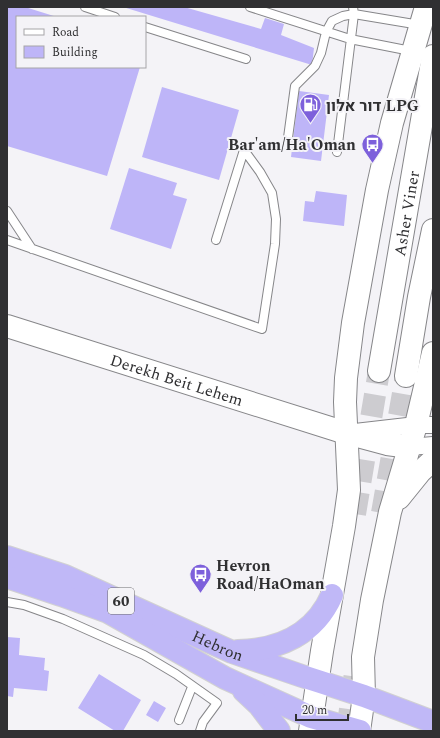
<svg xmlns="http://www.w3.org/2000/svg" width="440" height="738" font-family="Spectral,Heebo,serif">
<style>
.building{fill:#beb5f8}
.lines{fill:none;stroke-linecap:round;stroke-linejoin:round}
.secondary-tunnel{stroke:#cdccd0;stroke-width:22;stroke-dasharray:22 11;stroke-linecap:butt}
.lane-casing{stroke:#868689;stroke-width:10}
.street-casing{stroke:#868689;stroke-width:18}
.secondary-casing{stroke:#868689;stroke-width:24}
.highway-casing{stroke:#d1d1d2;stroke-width:24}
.lane{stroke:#fff;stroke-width:8}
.street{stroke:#fff;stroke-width:16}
.secondary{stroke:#fff;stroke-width:22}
.highway{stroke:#c0b8f7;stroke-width:22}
.labels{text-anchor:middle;stroke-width:4;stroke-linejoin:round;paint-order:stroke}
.shield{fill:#f4f3f7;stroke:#6b6a6d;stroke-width:1}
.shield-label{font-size:15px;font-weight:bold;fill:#303032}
.poi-label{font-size:16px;font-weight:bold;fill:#303032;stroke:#f4f3f7;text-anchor:start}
.street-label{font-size:16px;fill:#303032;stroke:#f4f3f7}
</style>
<rect width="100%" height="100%" fill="#f4f3f7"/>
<path class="building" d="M7 7H25L57 17H17V67H140L107 176 7 146Z
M123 7H184L261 29 265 18 284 24 281 35 314 48 312 65Z
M162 87 239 110 219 180 142 157Z
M299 91 329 95 321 161 291 157Z
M129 168 177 183 173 195 187 199 171 249 110 229Z
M316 191 347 195 344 226 303 221 305 201 314 202Z
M7 637 20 638 19 655 45 658 44 670 49 671 47 691 14 688 13 697 7 696Z
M99 674 141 700 123 731H115L78 708Z
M154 701 166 708 158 722 146 715Z"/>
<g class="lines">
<path class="secondary-tunnel" d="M382 513 406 376
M355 514 379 371
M347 731 355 673"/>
<defs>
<path id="lane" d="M85 7 115 17
M250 7 350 39 411 51
M145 27 246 59
M287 145 295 86 315 66 321 53 326 32 332 21 343 16 354 14 420 25
M337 152 354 14 353 7
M7 211 32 249
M7 240 262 329 275 244 276 219 272 193 260 172 244 150
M216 240 244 150
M7 602 24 605 63 619 144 655 176 674 217 703 203 722 200 731
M179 720 192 687"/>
<path id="street" d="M355 432 416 425H433
M410 447 433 445"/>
<g id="secondary">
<path id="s1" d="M7 326 346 433 387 444 410 447"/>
<path id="s2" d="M379 371 433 56"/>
<path d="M406 376 419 297 433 230"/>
<path d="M399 498 420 472 433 460"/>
<path d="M310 731 322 651 344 526 349 490 345 402 346 378 353 323 377 190 392 123 426 7"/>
<path d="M359 731 364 696 363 657 372 600 390 512 416 425 433 353"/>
</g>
<g id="highway">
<path id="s3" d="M7 557 65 576 232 652 302 676 364 696 433 722"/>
<path d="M7 577 61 595 108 612 225 678 311 717 360 731"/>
<path d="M238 651C279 650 315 634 332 595"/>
<path d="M244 691 259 705 279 731"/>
</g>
</defs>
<use href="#lane" class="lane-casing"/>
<use href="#street" class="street-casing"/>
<use href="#secondary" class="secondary-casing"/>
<use href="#highway" class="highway-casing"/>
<use href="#lane" class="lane"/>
<use href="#street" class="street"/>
<use href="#secondary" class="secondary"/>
<use href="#highway" class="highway"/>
</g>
<defs>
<symbol id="fuel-pin" viewBox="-11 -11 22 30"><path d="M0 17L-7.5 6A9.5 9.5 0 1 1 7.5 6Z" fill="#7d60db" stroke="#f4f3f7"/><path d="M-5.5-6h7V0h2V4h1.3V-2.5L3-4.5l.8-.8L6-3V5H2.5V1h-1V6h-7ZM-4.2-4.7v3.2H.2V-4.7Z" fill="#fff"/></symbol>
<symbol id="bus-pin" viewBox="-11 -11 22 30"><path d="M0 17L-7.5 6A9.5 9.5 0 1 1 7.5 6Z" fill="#7d60db" stroke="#f4f3f7"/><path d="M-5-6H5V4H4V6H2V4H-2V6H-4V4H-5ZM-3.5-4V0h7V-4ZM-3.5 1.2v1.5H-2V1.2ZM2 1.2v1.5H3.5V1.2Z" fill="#fff"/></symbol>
</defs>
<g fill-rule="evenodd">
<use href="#fuel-pin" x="298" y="92" width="25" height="34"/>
<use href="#bus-pin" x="360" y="132" width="25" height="34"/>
<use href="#bus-pin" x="188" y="562" width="25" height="34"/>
</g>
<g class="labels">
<rect class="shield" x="108" y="588" width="26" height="26" rx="3"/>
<g class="shield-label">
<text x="121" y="606">60</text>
</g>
<g class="poi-label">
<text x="326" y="111">דור אלון LPG</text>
<text x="356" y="150" text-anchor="end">Bar'am/Ha'Oman</text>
<text x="216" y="571">Hevron<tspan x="216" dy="18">Road/HaOman</tspan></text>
</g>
<g class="street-label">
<text dy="6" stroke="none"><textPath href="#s2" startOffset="160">Asher Viner</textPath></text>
<text dy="6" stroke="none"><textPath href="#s1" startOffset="178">Derekh Beit Lehem</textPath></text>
<text dy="6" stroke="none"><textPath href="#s3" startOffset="229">Hebron</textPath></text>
</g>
</g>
<rect width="440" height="738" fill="none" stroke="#303032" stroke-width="16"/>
<rect x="16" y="16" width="130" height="52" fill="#f4f3f7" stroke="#a6a5a8"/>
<rect x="24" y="29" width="20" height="6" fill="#ffffff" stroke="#a6a5a8"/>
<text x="52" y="36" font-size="12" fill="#303032">Road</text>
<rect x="24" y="46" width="20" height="12" fill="#beb5f8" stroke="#a6a5a8"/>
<text x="52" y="56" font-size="12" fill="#303032">Building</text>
<path d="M296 714v6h52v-6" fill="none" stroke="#303032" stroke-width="2"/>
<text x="302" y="714" font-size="12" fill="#303032" stroke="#f4f3f7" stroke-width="3" paint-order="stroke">20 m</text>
</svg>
